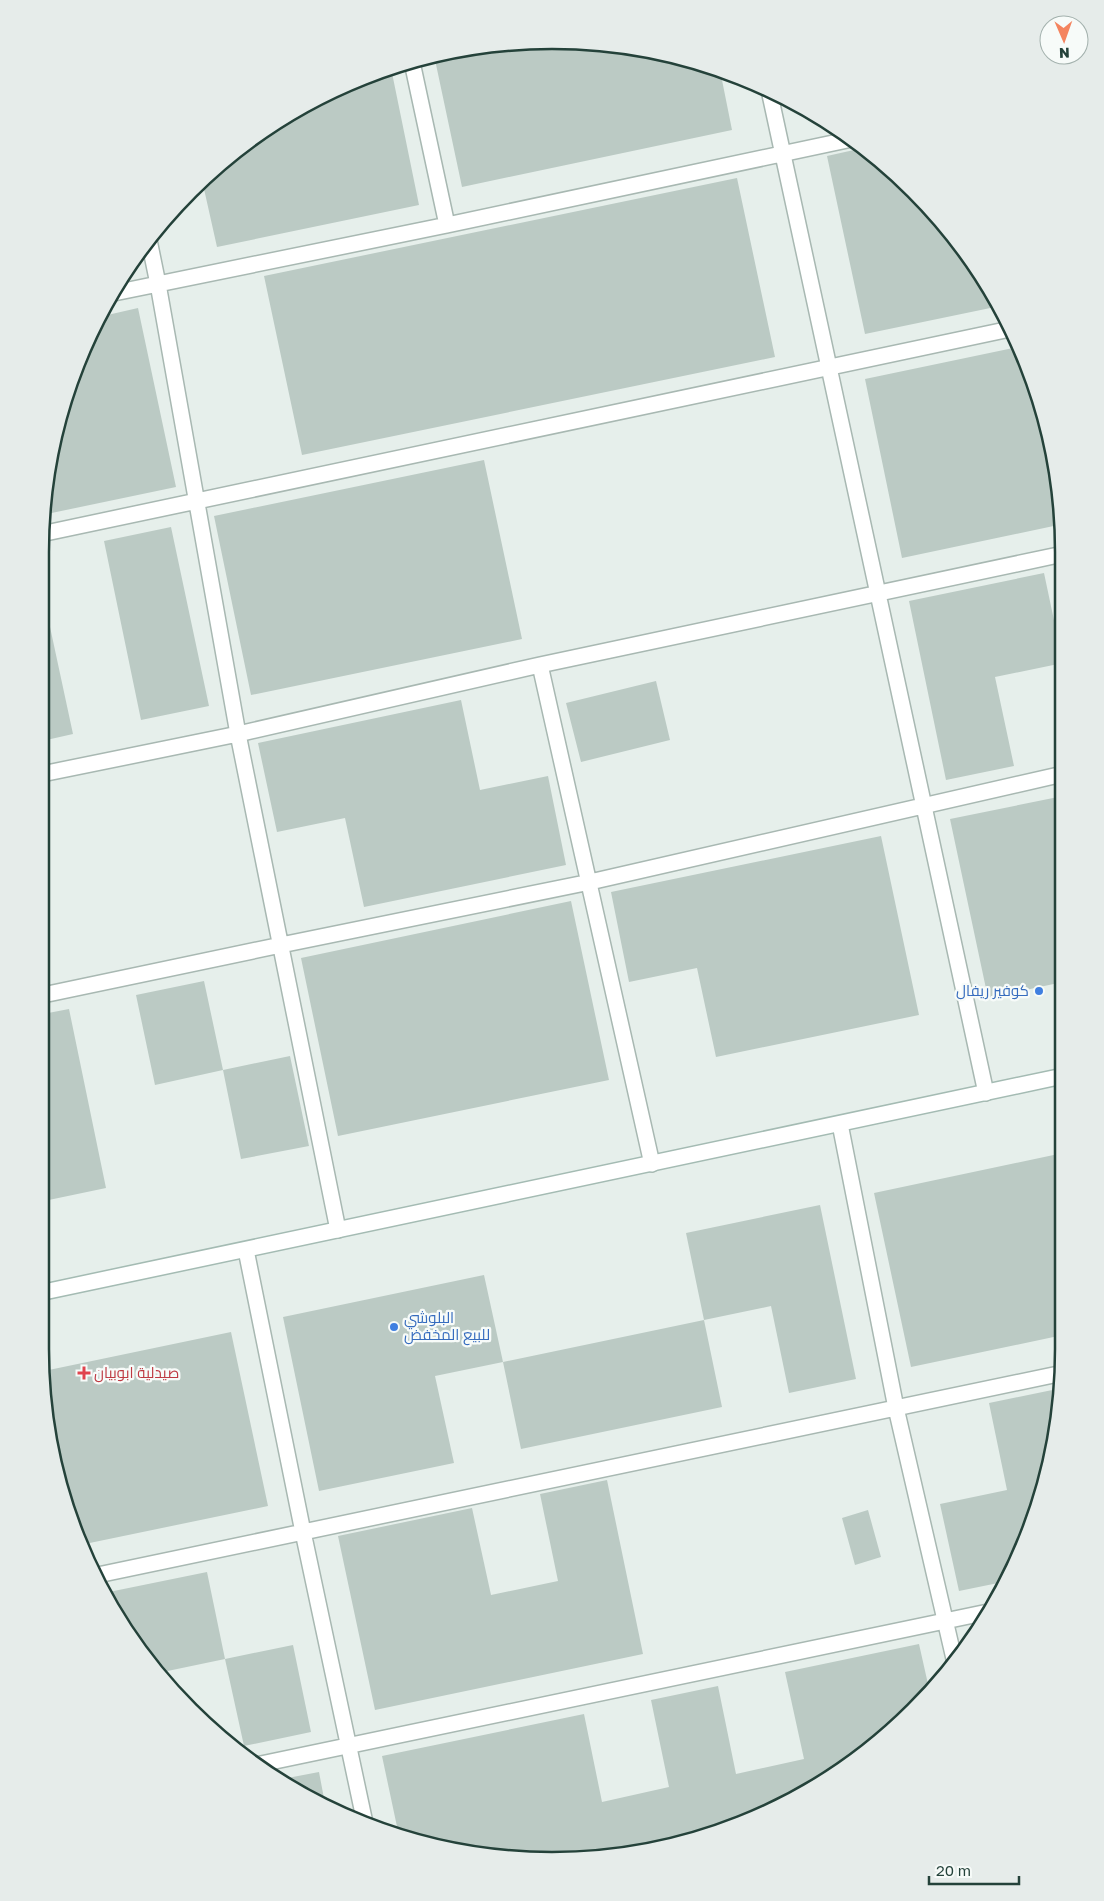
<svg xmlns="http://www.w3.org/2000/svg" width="1104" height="1901" font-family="'Golos Text',Cairo,sans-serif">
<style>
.building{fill:#bbcac4}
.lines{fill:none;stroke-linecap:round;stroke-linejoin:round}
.street-casing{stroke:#a8b8b2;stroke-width:18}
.secondary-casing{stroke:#a4bbb3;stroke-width:18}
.street{stroke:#fff;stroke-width:15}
.secondary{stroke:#fff;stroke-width:15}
.shop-dot{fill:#3f7fe0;stroke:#f7fbf9;stroke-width:2}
.health-dot{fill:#e0444e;stroke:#f7fbf9;stroke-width:2}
.labels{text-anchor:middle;stroke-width:4.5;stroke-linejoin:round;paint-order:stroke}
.shop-label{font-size:15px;fill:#366cbe;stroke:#f7fbf9;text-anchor:end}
.health-label{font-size:15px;fill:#be3a42;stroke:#f7fbf9;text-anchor:start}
.rim{fill:none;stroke:#24423a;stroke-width:2.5}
</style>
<rect width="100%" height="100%" fill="#e6efeb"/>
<path class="building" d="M552 40 652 50 720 70 732 130 462 187 434 55 452 50Z
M391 68 419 205 217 247 202 180 267 126 356 79Z
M863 148 914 190 995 296 1000 306 865 334 827 156Z
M737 178 775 357 302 455 264 276Z
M138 308 176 487 42 515 67 388 103 316Z
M1018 347 1037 388 1063 524 902 558 865 379Z
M484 460 522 639 251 695 214 516Z
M171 527 209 706 141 720 104 541Z
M1044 573 1063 663 995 677 1014 766 946 780 909 601Z
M41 585 73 734 42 741V648Z
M656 681 670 740 581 762 566 703Z
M461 700 480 790 548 776 566 865 364 907 345 818 277 832 258 743Z
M1063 796V982L988 998 950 819Z
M881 836 919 1015 716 1057 697 968 629 982 611 892Z
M571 901 609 1080 338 1136 301 958Z
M204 981 223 1070 155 1085 136 995Z
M69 1009 106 1188 44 1201 43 1014Z
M290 1056 309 1146 241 1159 223 1070Z
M1063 1153V1335L911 1367 874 1193Z
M820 1205 856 1379 789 1393 771 1306 704 1320 686 1233Z
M484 1275 503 1362 435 1376 454 1463 319 1491 283 1317Z
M704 1320 722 1407 521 1449 503 1362Z
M231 1332 268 1506 80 1545 67 1513 44 1416V1371Z
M1062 1388 1037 1514 1003 1582 959 1591 940 1504 1007 1490 989 1403Z
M607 1480 643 1654 375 1710 338 1536 472 1508 491 1595 558 1581 540 1494Z
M868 1510 881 1557 855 1565 842 1518Z
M207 1572 225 1659 158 1673 159 1675 146 1660 104 1593Z
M980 1628 978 1633 972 1641 969 1630Z
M919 1644 930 1693 875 1745 871 1746V1748L864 1755 808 1793 717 1834 585 1860 485 1857 419 1843 399 1836 382 1756 584 1714 602 1802 669 1787 651 1700 718 1686 736 1774 804 1759 785 1672Z
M293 1645 311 1732 244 1746 225 1659Z
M319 1772 326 1809 277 1780Z"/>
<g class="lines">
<defs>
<path id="street" d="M412 62 447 225
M769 90 986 1093
M149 240 158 284 238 734 338 1230
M114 293 447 225 852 139
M41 534 1010 329
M540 665 652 1164
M42 774 238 734 540 665 1063 554
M43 995 281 945 590 882 1063 774
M840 1124 896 1408 955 1663
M246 1250 303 1532 365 1823
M93 1576 1063 1373
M256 1765 988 1612"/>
<path id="secondary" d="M44 1292 1063 1076"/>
</defs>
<use href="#street" class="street-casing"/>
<use href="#secondary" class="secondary-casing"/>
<use href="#street" class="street"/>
<use href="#secondary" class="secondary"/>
</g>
<g class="shop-dot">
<circle cx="1039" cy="991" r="5"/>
<circle cx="394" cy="1327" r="5"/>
</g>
<path class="health-dot" d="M81.5 1365.5h5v5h5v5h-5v5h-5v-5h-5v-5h5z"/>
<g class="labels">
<g class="shop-label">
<text x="1029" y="996">كوفير ريفال</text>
<text x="404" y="1323" text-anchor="start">البلوشي<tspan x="404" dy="17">للبيع المخفض</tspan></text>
</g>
<g class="health-label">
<text x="94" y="1378">صيدلية ابوبيان</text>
</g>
</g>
<path d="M0 0H1104V1901H0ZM552 49H552A503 503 0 0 1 1055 552V1349A503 503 0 0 1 552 1852H552A503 503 0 0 1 49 1349V552A503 503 0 0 1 552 49Z" fill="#e6ecea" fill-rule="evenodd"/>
<path class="rim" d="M552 49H552A503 503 0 0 1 1055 552V1349A503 503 0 0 1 552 1852H552A503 503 0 0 1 49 1349V552A503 503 0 0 1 552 49Z"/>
<g transform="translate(1064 40) rotate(178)"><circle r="24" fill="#f7fbf9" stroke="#a3b1ad"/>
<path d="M0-4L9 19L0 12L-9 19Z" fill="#f4845f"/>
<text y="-8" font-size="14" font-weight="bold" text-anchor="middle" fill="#24423a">N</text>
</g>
<path d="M929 1876v8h90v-8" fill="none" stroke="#24423a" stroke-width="2.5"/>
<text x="936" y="1876" font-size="15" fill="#24423a" stroke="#f7fbf9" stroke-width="4" paint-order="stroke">20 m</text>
</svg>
